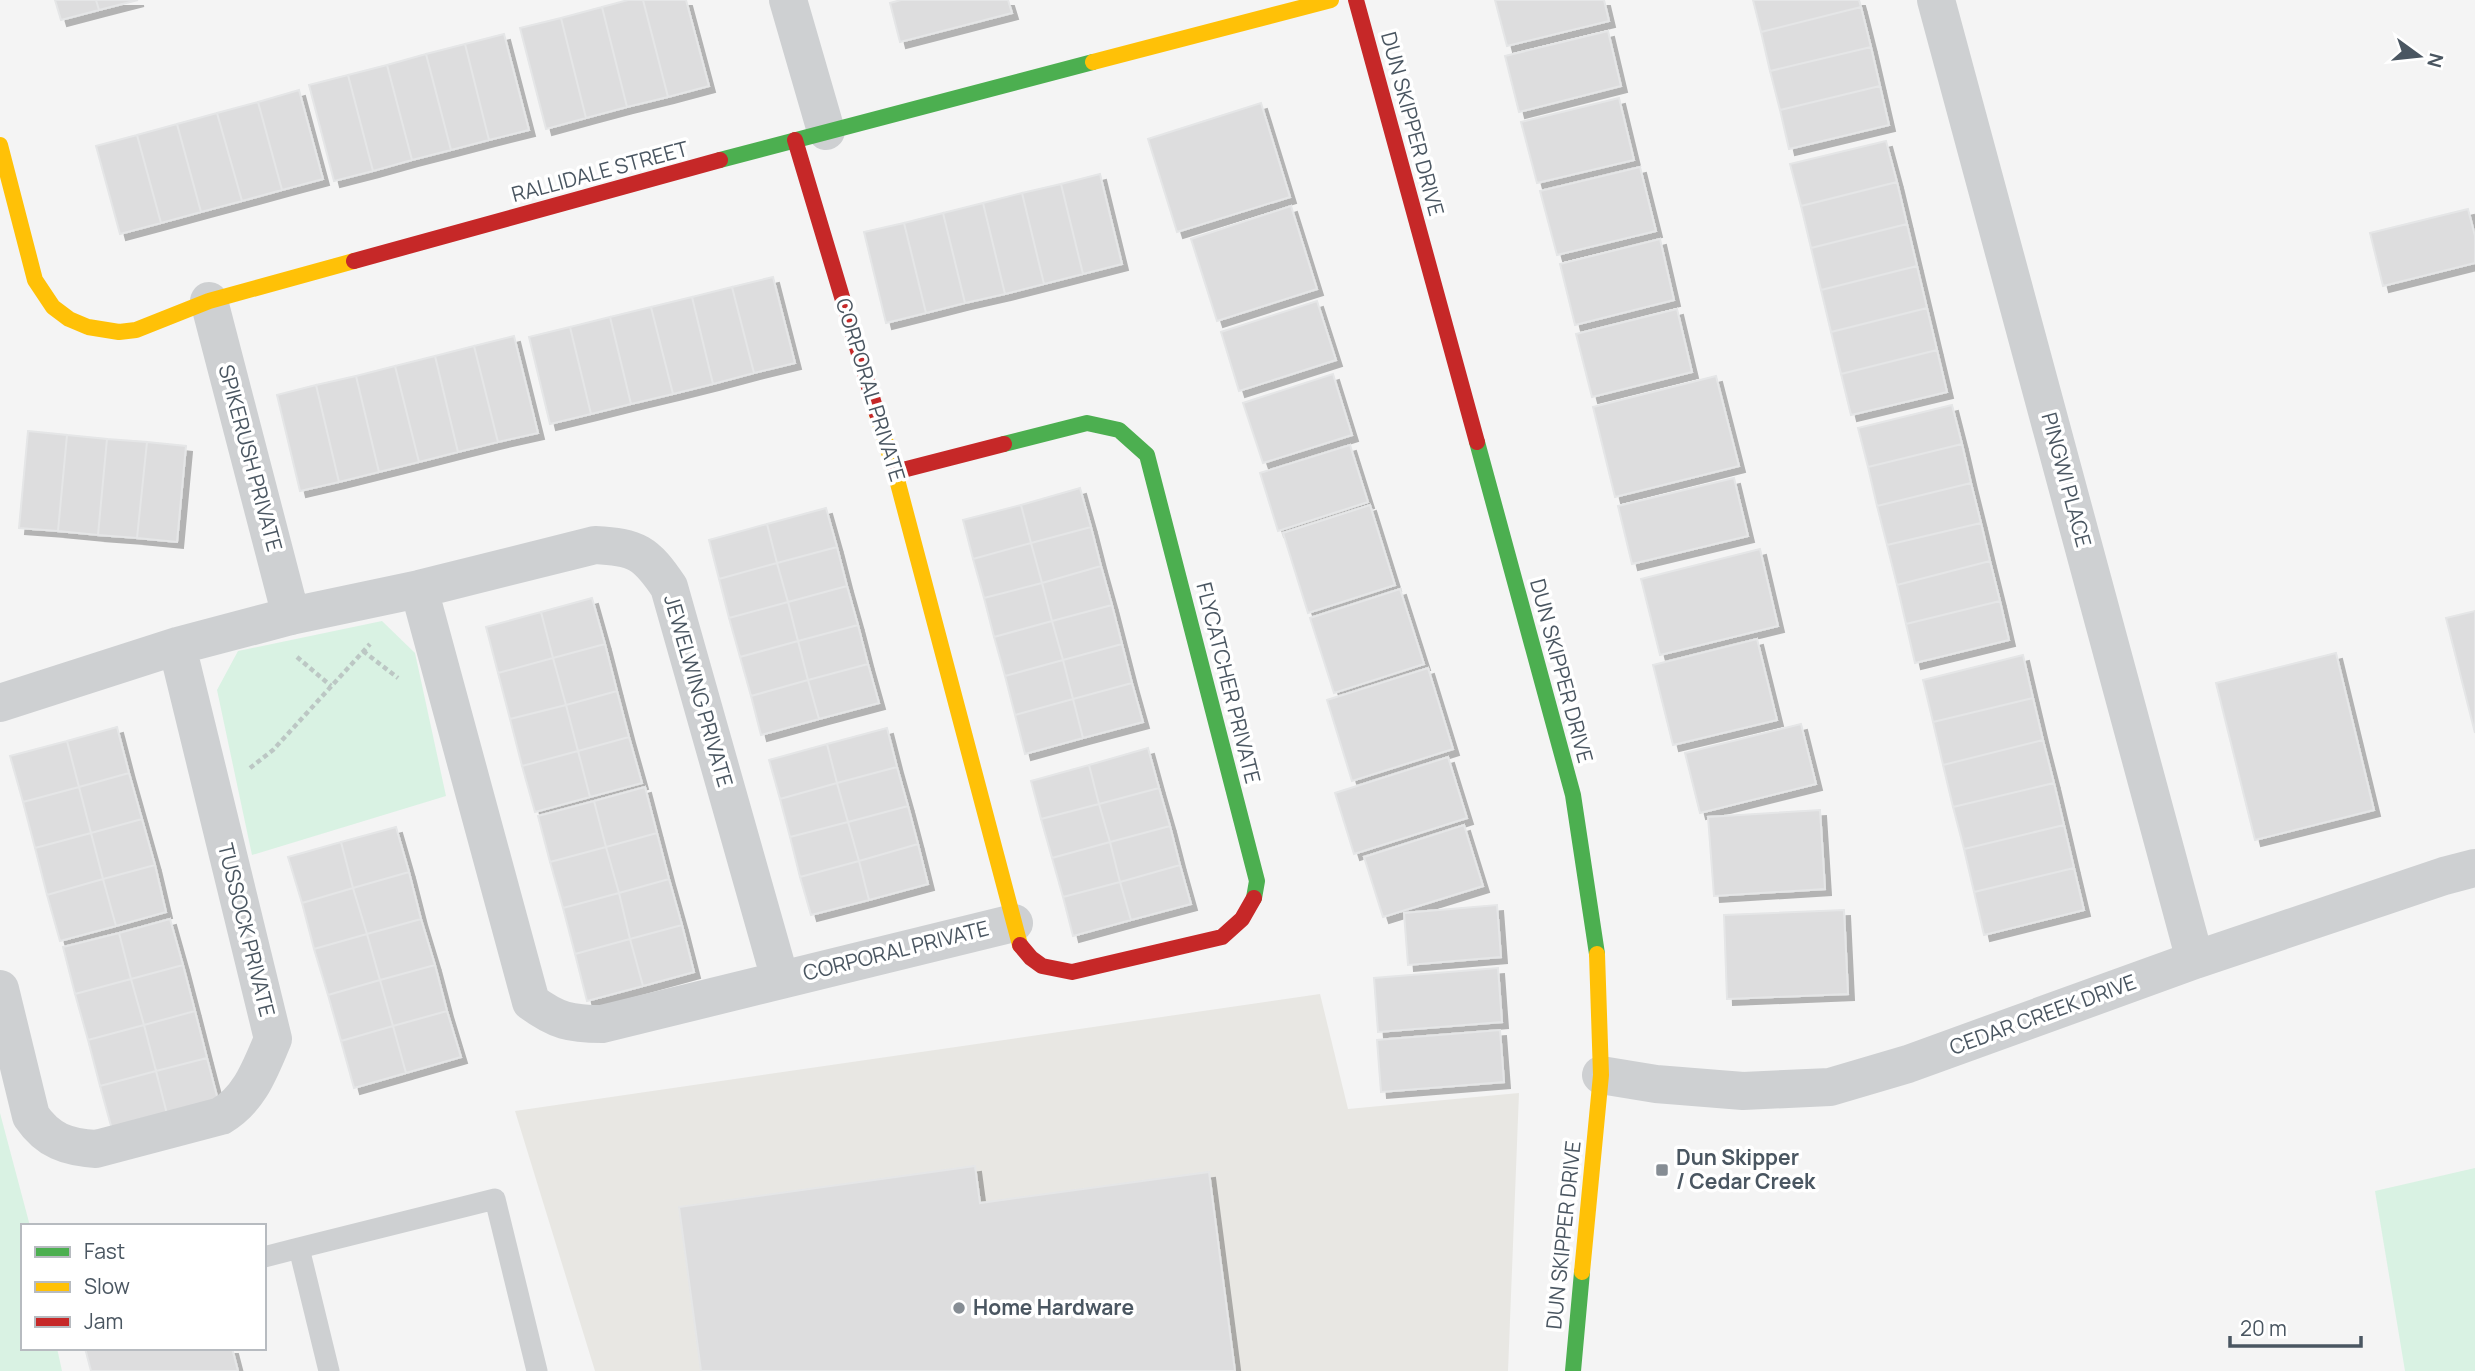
<svg xmlns="http://www.w3.org/2000/svg" width="2475" height="1371" font-family="Manrope,sans-serif">
<style>
.commercial{fill:#e8e7e3}
.green{fill:#d9f2e3}
.building{fill:#ddddde;stroke:#e5e6e7;stroke-width:2;filter:url(#shadow)}
.lines{fill:none;stroke-linecap:round;stroke-linejoin:round}
.path{stroke:#bcc7c4;stroke-width:4.5;stroke-dasharray:5 3.5;stroke-linecap:butt}
.lane{stroke:#ced0d2;stroke-width:21}
.street{stroke:#ced0d2;stroke-width:38}
.fast{stroke:#4caf50;stroke-width:16}
.slow{stroke:#ffc107;stroke-width:16}
.jam{stroke:#c62828;stroke-width:16}
.poi-dot{fill:#868d94;stroke:#fff;stroke-width:2.5}
.labels{text-anchor:middle;stroke-width:7;stroke-linejoin:round;paint-order:stroke}
.street-label{font-size:21px;fill:#4a5661;stroke:#fff}
.poi-label{font-size:21px;font-weight:bold;fill:#4a5661;stroke:#fff;text-anchor:start}
</style>
<defs>
<filter id="shadow"><feDropShadow dx="6" dy="6" stdDeviation="0" flood-color="#0004"/></filter>
</defs>
<rect width="100%" height="100%" fill="#f4f4f4"/>
<path class="commercial" d="M1320 994 1348 1109 1519 1093 1508 1371H595L515 1111Z"/>
<path class="green" d="M382 621 415 653 446 796 252 855 217 690 238 651Z
M0 1113 30 1226H23V1348H57L62 1371H0Z
M2475 1168V1371H2405L2375 1191Z"/>
<path class="building" d="M55 0H96L99 10 61 20Z
M96 0H138L99 10Z
M628 0H643L668 97 627 107 602 7Z
M643 0H686L709 86 668 97Z
M901 0H1008L1012 13 900 42 890 3Z
M1495 0H1604L1609 21 1507 46Z
M1753 0H1859L1861 7 1761 32Z
M602 7 627 107 586 118 561 18Z
M1861 7 1871 47 1770 71 1761 32Z
M561 18 586 118 546 129 520 28Z
M1608 31 1621 86 1519 112 1505 56Z
M504 34 529 130 489 140 465 44Z
M465 44 489 140 451 150 426 54Z
M1871 47 1880 86 1780 110 1770 71Z
M426 54 451 150 412 160 387 65Z
M387 65 412 160 373 171 348 75Z
M348 75 373 171 334 181 309 85Z
M1880 86 1889 125 1789 149 1780 110Z
M299 90 323 179 282 190 258 102Z
M1619 98 1634 160 1537 183 1521 122Z
M258 102 282 190 242 201 217 113Z
M1261 103 1290 197 1177 232 1148 139Z
M217 113 242 201 201 212 177 124Z
M177 124 201 212 161 223 137 135Z
M137 135 161 223 120 234 96 146Z
M1886 141 1897 182 1801 206 1790 164Z
M1640 167 1656 231 1557 255 1540 191Z
M1100 174 1122 264 1083 274 1061 184Z
M1897 182 1907 224 1811 248 1801 206Z
M1061 184 1083 274 1044 284 1022 193Z
M1022 193 1044 284 1005 294 983 203Z
M983 203 1005 294 965 303 943 213Z
M1291 206 1317 289 1217 321 1191 239Z
M2468 209 2475 236V263L2383 286 2370 233Z
M943 213 965 303 926 313 904 223Z
M904 223 926 313 886 323 864 232Z
M1907 224 1917 266 1821 290 1811 248Z
M1660 239 1674 300 1575 325 1560 264Z
M1917 266 1927 308 1831 332 1821 290Z
M773 277 795 363 754 373 732 287Z
M732 287 754 373 713 384 692 297Z
M692 297 713 384 673 394 651 307Z
M1317 301 1336 360 1239 391 1221 332Z
M651 307 673 394 631 404 610 317Z
M1927 308 1937 350 1841 374 1831 332Z
M1677 309 1692 372 1592 397 1576 334Z
M610 317 631 404 591 414 570 327Z
M570 327 591 414 550 424 529 337Z
M514 336 538 433 498 442 474 346Z
M474 346 498 442 458 452 435 356Z
M1937 350 1947 392 1851 415 1841 374Z
M435 356 458 452 419 462 395 366Z
M395 366 419 462 379 472 356 376Z
M1333 374 1352 435 1263 463 1243 403Z
M356 376 379 472 339 482 316 385Z
M1716 376 1739 466 1615 497 1593 407Z
M316 385 339 482 300 491 277 395Z
M1952 405 1962 444 1868 467 1858 428Z
M28 431 67 435 58 531 19 528Z
M67 435 107 439 98 535 58 531Z
M107 439 147 442 137 538 98 535Z
M147 442 186 446 177 542 137 538Z
M1962 444 1971 483 1877 506 1868 467Z
M1350 445 1368 502 1278 531 1260 473Z
M1734 478 1748 536 1632 564 1618 506Z
M1971 483 1981 523 1887 545 1877 506Z
M1080 488 1091 527 1031 543 1021 505Z
M1021 505 1031 543 973 559 963 520Z
M1370 505 1395 585 1308 613 1283 533Z
M826 508 837 547 777 563 767 524Z
M1981 523 1990 561 1897 585 1887 545Z
M767 524 777 563 719 579 709 540Z
M1091 527 1101 566 1042 583 1031 543Z
M1031 543 1042 583 984 598 973 559Z
M837 547 847 586 788 602 777 563Z
M1760 549 1778 626 1660 655 1641 579Z
M1990 561 2000 601 1906 624 1897 585Z
M777 563 788 602 729 618 719 579Z
M1101 566 1112 605 1052 621 1042 583Z
M1042 583 1052 621 994 637 984 598Z
M847 586 858 625 798 641 788 602Z
M1400 589 1424 664 1334 693 1310 618Z
M592 598 605 644 553 658 541 612Z
M2000 601 2009 640 1915 663 1906 624Z
M788 602 798 641 740 657 729 618Z
M1112 605 1122 644 1063 660 1052 621Z
M2475 611V733L2446 618Z
M541 612 553 658 498 673 486 627Z
M1052 621 1063 660 1005 676 994 637Z
M858 625 868 664 808 680 798 641Z
M1757 639 1777 720 1673 745 1653 665Z
M798 641 808 680 751 696 740 657Z
M605 644 617 691 566 705 553 658Z
M1122 644 1132 683 1073 699 1063 660Z
M2336 653 2374 810 2255 840 2216 683Z
M2023 655 2033 698 1933 722 1923 680Z
M553 658 566 705 510 719 498 673Z
M1063 660 1073 699 1015 715 1005 676Z
M868 664 879 703 819 719 808 680Z
M1428 668 1453 749 1352 781 1327 700Z
M808 680 819 719 761 735 751 696Z
M1132 683 1143 722 1083 738 1073 699Z
M617 691 629 737 578 751 566 705Z
M2033 698 2043 740 1943 765 1933 722Z
M1073 699 1083 738 1025 754 1015 715Z
M566 705 578 751 522 766 510 719Z
M1801 724 1816 784 1700 813 1685 753Z
M117 727 129 773 79 787 67 741Z
M887 728 897 767 837 783 827 744Z
M629 737 642 783 590 797 578 751Z
M2043 740 2054 783 1953 807 1943 765Z
M67 741 79 787 23 802 10 756Z
M827 744 837 783 780 799 769 760Z
M1148 748 1159 788 1099 804 1089 765Z
M578 751 590 797 535 812 522 766Z
M1448 757 1467 818 1354 854 1335 793Z
M1089 765 1099 804 1041 819 1031 781Z
M897 767 908 806 848 822 837 783Z
M129 773 142 819 91 833 79 787Z
M837 783 848 822 790 837 780 799Z
M2054 783 2064 825 1964 849 1953 807Z
M79 787 91 833 35 848 23 802Z
M645 787 657 833 606 847 594 801Z
M1159 788 1170 826 1110 842 1099 804Z
M594 801 606 847 550 862 538 816Z
M1099 804 1110 842 1052 858 1041 819Z
M908 806 918 844 859 861 848 822Z
M1820 810 1825 889 1714 896 1708 817Z
M142 819 155 865 103 879 91 833Z
M848 822 859 861 800 877 790 837Z
M1464 825 1483 886 1383 917 1364 857Z
M2064 825 2074 868 1974 892 1964 849Z
M1170 826 1180 865 1120 882 1110 842Z
M396 827 409 872 353 888 341 842Z
M91 833 103 879 47 895 35 848Z
M657 833 669 879 619 893 606 847Z
M341 842 353 888 302 903 288 857Z
M1110 842 1120 882 1063 897 1052 858Z
M918 844 928 884 869 900 859 861Z
M606 847 619 893 563 908 550 862Z
M859 861 869 900 811 915 800 877Z
M155 865 166 912 116 926 103 879Z
M1180 865 1191 904 1131 920 1120 882Z
M2074 868 2084 910 1984 935 1974 892Z
M409 872 421 919 367 934 353 888Z
M103 879 116 926 60 941 47 895Z
M669 879 682 925 630 939 619 893Z
M1120 882 1131 920 1073 936 1063 897Z
M353 888 367 934 314 949 302 903Z
M619 893 630 939 575 954 563 908Z
M1497 905 1501 957 1408 965 1404 913Z
M1844 910 1848 994 1727 999 1724 915Z
M170 919 183 965 131 979 119 933Z
M421 919 435 965 380 980 367 934Z
M682 925 694 972 643 986 630 939Z
M119 933 131 979 75 994 63 947Z
M367 934 380 980 328 995 314 949Z
M630 939 643 986 587 1001 575 954Z
M183 965 195 1011 144 1025 131 979Z
M435 965 447 1011 393 1026 380 980Z
M1498 968 1502 1022 1378 1032 1374 978Z
M131 979 144 1025 88 1040 75 994Z
M380 980 393 1026 341 1041 328 995Z
M195 1011 207 1058 156 1071 144 1025Z
M447 1011 461 1057 406 1073 393 1026Z
M144 1025 156 1071 100 1086 88 1040Z
M393 1026 406 1073 354 1088 341 1041Z
M1500 1030 1504 1082 1381 1092 1377 1040Z
M207 1058 219 1104 168 1118 156 1071Z
M156 1071 168 1118 113 1133 100 1086Z
M975 1166 980 1203 1209 1172 1235 1371H701L679 1207Z
M85 1348H232L238 1371H91Z"/>
<g class="lines">
<path class="path" d="M363 651 398 678
M297 657 331 686
M250 768 273 750 370 644"/>
<path class="lane" d="M264 1257 299 1248
M329 1371 299 1248 495 1199 537 1371"/>
<path class="street" d="M788 0 826 131
M1936 0 2195 960
M209 301 291 616
M419 589 531 1002C557 1021 570 1024 602 1024L1014 923
M0 703 177 646 291 616 419 589 595 545C637 547 646 553 669 587L780 979
M0 989 31 1116C48 1141 67 1147 96 1149L221 1116C250 1099 260 1069 273 1039L177 646
M1601 1075 1656 1084 1743 1091 1830 1087 1908 1064 2195 960 2444 876 2475 868"/>
<path class="fast" d="M720 160 1093 62
M1477 442 1573 795 1597 954
M1004 444 1087 423 1119 430 1147 455 1257 881 1254 898
M1573 1371 1582 1272"/>
<path class="slow" d="M1093 62 1331 0
M0 145 35 280 53 307 69 319 88 327 119 332 136 330 209 301 354 261
M877 414 895 472 1020 945
M1582 1272 1601 1075 1597 954"/>
<path class="jam" d="M1356 0 1477 442
M795 140 877 414
M354 261 720 160
M895 472 1004 444
M1020 945 1031 958 1042 966 1072 972 1222 937 1242 919 1254 898"/>
</g>
<g class="poi-dot">
<rect x="1655" y="1163" width="14" height="14" rx="3.5"/>
<circle cx="959" cy="1308" r="7"/>
</g>
<g class="labels">
<g class="street-label">
<text transform="translate(1412 124) rotate(75)" y="7">DUN SKIPPER DRIVE</text>
<text transform="translate(600 172) rotate(-15)" y="7">RALLIDALE STREET</text>
<text transform="translate(870 390) rotate(73)" y="7">CORPORAL PRIVATE</text>
<text transform="translate(250 458) rotate(75)" y="7">SPIKERUSH PRIVATE</text>
<text transform="translate(2066 480) rotate(75)" y="7">PINGWI PLACE</text>
<text transform="translate(1561 671) rotate(75)" y="7">DUN SKIPPER DRIVE</text>
<text transform="translate(1228 683) rotate(76)" y="7">FLYCATCHER PRIVATE</text>
<text transform="translate(698 691) rotate(74)" y="7">JEWELWING PRIVATE</text>
<text transform="translate(246 930) rotate(76)" y="7">TUSSOCK PRIVATE</text>
<text transform="translate(896 951) rotate(-14)" y="7">CORPORAL PRIVATE</text>
<text transform="translate(2043 1015) rotate(-20)" y="7">CEDAR CREEK DRIVE</text>
<text transform="translate(1564 1235) rotate(-84)" y="7">DUN SKIPPER DRIVE</text>
</g>
<g class="poi-label">
<text x="1676" y="1165">Dun Skipper<tspan x="1676" dy="24">/ Cedar Creek</tspan></text>
<text x="973" y="1315">Home Hardware</text>
</g>
</g>
<rect x="21" y="1224" width="245" height="126" fill="#ffffff" stroke="#b7bbc0" stroke-width="2"/>
<rect x="35" y="1247" width="35" height="10" fill="#4caf50" stroke="#b7bbc0" stroke-width="2"/>
<text x="84" y="1259" font-size="21" fill="#4a5661">Fast</text>
<rect x="35" y="1282" width="35" height="10" fill="#ffc107" stroke="#b7bbc0" stroke-width="2"/>
<text x="84" y="1294" font-size="21" fill="#4a5661">Slow</text>
<rect x="35" y="1317" width="35" height="10" fill="#c62828" stroke="#b7bbc0" stroke-width="2"/>
<text x="84" y="1329" font-size="21" fill="#4a5661">Jam</text>
<g transform="translate(2419 56) rotate(105)" stroke="#ffffff" stroke-width="5" paint-order="stroke">
<path d="M0-5L12 26L0 18L-12 26Z" fill="#4a5661"/>
<text y="-10" font-size="19" font-weight="bold" text-anchor="middle" fill="#4a5661">N</text>
</g>
<path d="M2230 1336v10h131v-10" fill="none" stroke="#4a5661" stroke-width="3.5"/>
<text x="2240" y="1336" font-size="21" fill="#4a5661" stroke="#ffffff" stroke-width="5" paint-order="stroke">20 m</text>
</svg>
